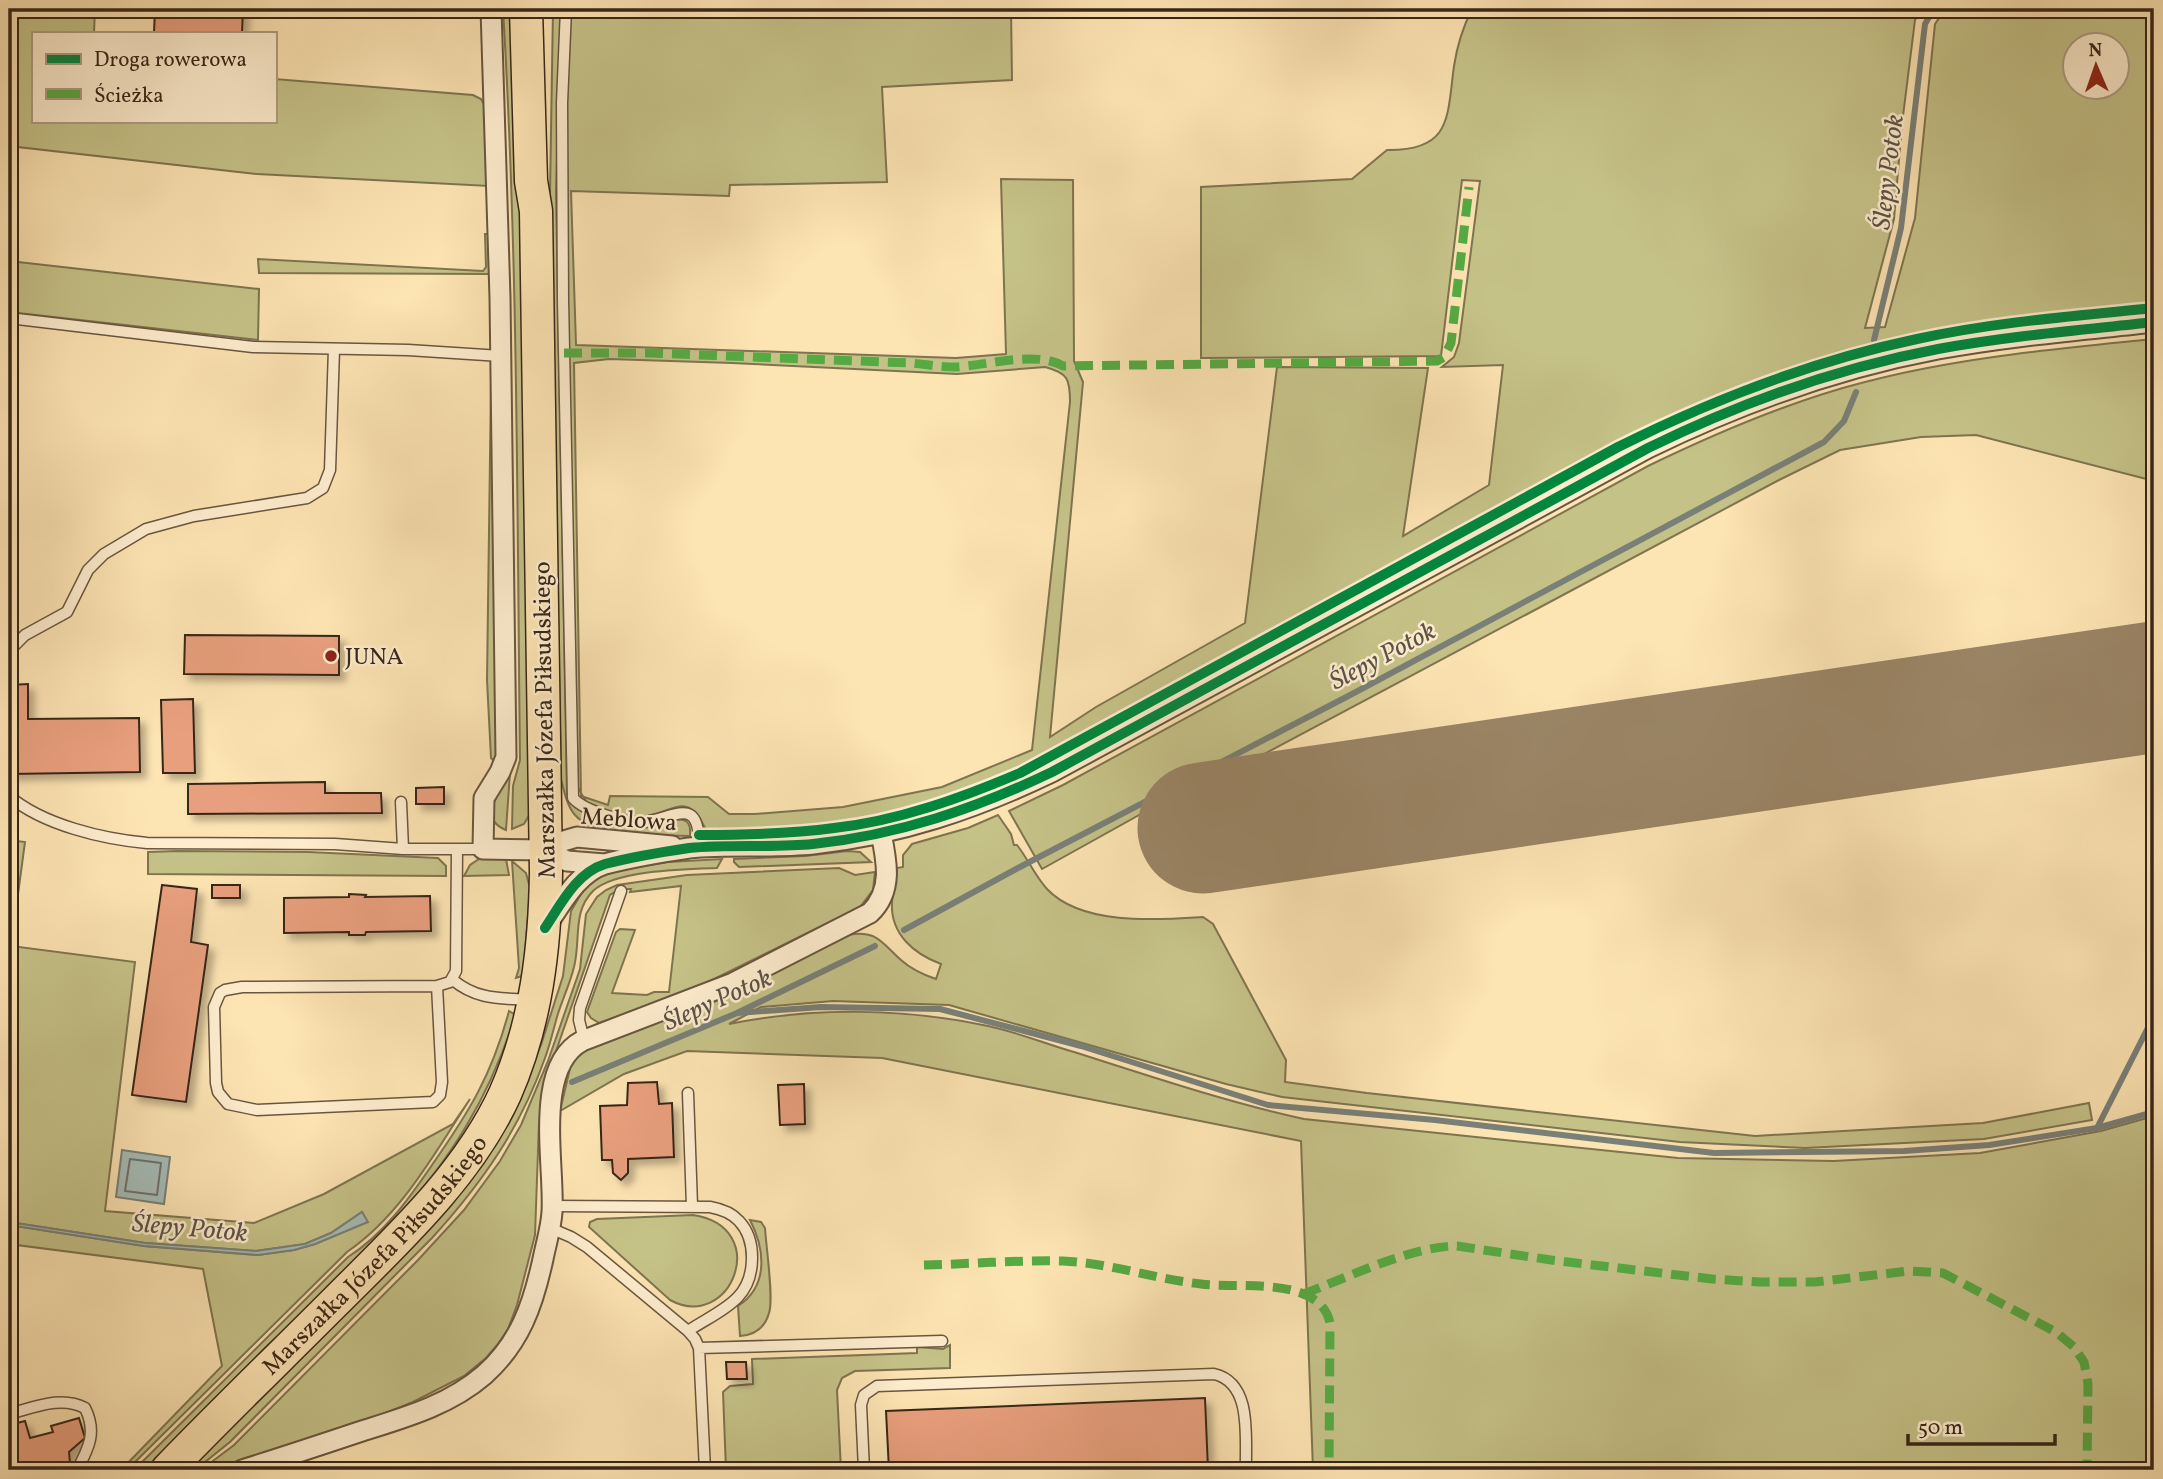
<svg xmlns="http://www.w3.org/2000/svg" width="2163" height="1479" font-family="Vollkorn,serif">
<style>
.green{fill:#c5c288;stroke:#7e7450;stroke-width:2;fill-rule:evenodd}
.water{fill:#a5bcb8;stroke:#798078;stroke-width:2}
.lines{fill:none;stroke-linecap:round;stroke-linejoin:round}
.shore{stroke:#6e7168;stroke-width:2}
.stream{stroke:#798078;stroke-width:6}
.runway{stroke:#9a8566;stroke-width:131}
.building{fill:#e89f7d;stroke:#382619;stroke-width:2;filter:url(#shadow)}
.lane-casing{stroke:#695640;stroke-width:13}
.street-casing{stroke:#695640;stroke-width:23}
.primary-casing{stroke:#382619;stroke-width:35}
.lane{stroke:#feedce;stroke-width:10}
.street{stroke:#feedce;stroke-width:19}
.primary{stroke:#fde4b3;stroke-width:32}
.quiet{stroke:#55aa42;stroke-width:9;stroke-dasharray:18 9;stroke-linecap:butt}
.cycleway-casing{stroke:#feedce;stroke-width:15}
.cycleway{stroke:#00873e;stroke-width:10}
.poi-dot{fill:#8f2418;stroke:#feedce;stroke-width:2.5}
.labels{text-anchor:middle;stroke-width:5;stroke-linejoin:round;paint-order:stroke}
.poi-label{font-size:24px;fill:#382619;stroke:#feedce;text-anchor:start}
.street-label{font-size:24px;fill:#382619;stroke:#feedce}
.water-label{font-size:26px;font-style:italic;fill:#595349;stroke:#feedce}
</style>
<defs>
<filter id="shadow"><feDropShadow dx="6" dy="6" stdDeviation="3.5" flood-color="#0004"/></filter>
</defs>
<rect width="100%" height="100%" fill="#fde4b3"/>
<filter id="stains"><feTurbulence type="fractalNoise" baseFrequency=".00286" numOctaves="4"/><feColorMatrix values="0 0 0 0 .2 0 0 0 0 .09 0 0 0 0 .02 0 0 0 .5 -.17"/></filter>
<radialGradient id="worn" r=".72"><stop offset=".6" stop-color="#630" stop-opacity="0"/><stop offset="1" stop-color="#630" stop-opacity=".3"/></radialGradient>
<path class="green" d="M9 9H95L94 33H33V121H275V79L473 95 481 99 485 106 489 186 257 174 9 146Z
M503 9H512L518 108 531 812 524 824 512 829 513 786 520 760C517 510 518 259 503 9Z
M553 9H561L556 193 567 794 571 803 578 809C597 819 626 830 648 827 659 825 674 815 686 821 691 825 690 830 690 836 658 834 598 841 575 815 567 806 564 791 561 779L550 194Z
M569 9H1011L1012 80 882 87 887 182 730 185 729 196 571 191 576 345 956 358 1006 354 1001 179 1073 180 1074 361 1083 382 1050 737 1096 707 1245 623 1277 367 1428 368 1403 536 1489 485 1503 365 1442 367 1454 357 1459 343 1480 181 1462 180 1441 356 1201 358V187L1352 179 1387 150C1452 151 1447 117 1454 66 1457 46 1463 27 1472 9H1922L1915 20 1902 124 1894 219 1865 328 1885 327 1915 218 1935 24 1945 9H2154V305C2054 315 1953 325 1855 349 1773 370 1695 406 1619 443L1026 766C955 798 882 821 805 828 773 831 740 830 708 831V834C686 786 676 814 640 817 624 819 601 810 587 803L578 788 565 191ZM2076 46H2118V88H2076ZM609 359 732 363 957 374 1045 367C1068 373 1070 379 1070 402L1032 750 942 787 843 807 755 814H729L708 797 610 796 608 805 581 796 574 363Z
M485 234H489V274L259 273 258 259 483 271 486 267Z
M9 261 259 289 258 340 9 312Z
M2154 339V481L1976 435 1921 437 1840 450 1779 480 1223 776 1204 779 1042 869 1009 811 1063 785 1648 466C1718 432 1790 401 1865 382 1960 357 2057 349 2154 339Z
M491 382 497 751 494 761 491 758 487 680Z
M510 773 506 830C477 819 500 791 510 773Z
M998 815 1011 834 1014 845H1017C1028 859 1035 876 1047 889 1082 926 1157 920 1203 917L1213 924 1286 1060 1285 1082 1367 1093 1755 1136 1983 1123 2089 1103 2092 1120 1984 1139 1805 1148 1680 1142 1282 1097 1226 1084 949 1005 833 1001 761 1007 729 1024C813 1007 904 1008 988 1026 1017 1032 1046 1044 1074 1052 1150 1076 1226 1102 1304 1119L1678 1158 1834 1161 1980 1153 2101 1131 2154 1116V1470H1313L1301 1141 882 1058 687 1051 624 1074 560 1111 572 1060 590 1047 716 1001 848 935C876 929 882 943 901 960 911 969 924 975 936 979L941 964C914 954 890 934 892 902 893 890 897 880 897 868L903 867V855L912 844 968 828Z
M9 840 25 842 11 946 135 962 105 1211 254 1223 324 1194 453 1124 470 1099C435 1153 401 1215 347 1252L127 1470H121L222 1366 203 1269 9 1244V1225L144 1246 257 1255 294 1250 315 1244 367 1222 362 1212 331 1233 305 1244 256 1251 145 1243 9 1222Z
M177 851 308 852 438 858 446 866V876L148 874V852Z
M847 851 860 852 871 862 739 867 734 862V859L805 856Z
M479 859H506L509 875 464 876 470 865Z
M722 859 717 868C687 869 615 870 593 891 572 912 581 940 574 967 570 984 562 1000 557 1017 553 1031 550 1045 545 1058 520 1129 482 1183 432 1238L230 1442 195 1470H188L431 1226 491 1150 511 1115 541 1045 563 976 571 911 584 889 595 878 609 872 668 862Z
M512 861 526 873 530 888 524 967 522 976 516 978 519 968Z
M839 868 855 875 875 872 873 890 860 907 698 987 599 1023 591 1018 587 1012 616 932 620 929 635 930 612 993 647 995 654 992H669L681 886 630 892 631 889H620L610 895 545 1083 539 1123 535 1235 517 1305 508 1329 498 1344 486 1358 464 1376 413 1402 378 1416 213 1470H201L234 1445 418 1260 464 1210 500 1161 521 1125 548 1061 580 969 586 914 597 897 606 890 617 885 687 875Z
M509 1011 514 1014V1020C488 1099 452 1157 397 1219L147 1470H134L348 1257C384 1234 408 1200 432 1165 469 1112 492 1075 509 1011Z
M693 1215C773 1227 731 1333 670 1300L589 1227 590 1222 597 1219Z
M750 1220 761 1222 765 1228C766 1246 774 1299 769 1313 765 1328 755 1335 740 1336L738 1306C769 1286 765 1249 750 1220Z
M950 1345V1368L855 1371 842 1378 837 1390 841 1470H726L723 1392 730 1386 753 1384 752 1359 917 1353V1347L943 1349Z"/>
<path class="water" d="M122 1150 170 1157 164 1204 116 1197Z
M362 1212 368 1222 315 1244 294 1250 258 1255 144 1246 9 1225V1222L145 1243 256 1251 305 1244 331 1233Z"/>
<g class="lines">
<path class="shore" d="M130 1159 161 1163 157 1195 125 1191Z"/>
<path class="stream" d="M1874 340 1901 228 1925 24 1934 9
M904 930 1018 868 1354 693 1824 442 1844 421 1856 392
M737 1013 821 1007 940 1009 1081 1046 1268 1105 1435 1120 1714 1153 1904 1151 1989 1145 2097 1128 2154 1112
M572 1082 737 1013 875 946
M2097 1128 2154 1016"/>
<path class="runway" d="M1203 828 2154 687"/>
</g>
<path class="building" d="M155 9H243L242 33H154Z
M185 635 339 636V675L184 674Z
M28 684V719L139 718 140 772 9 774V685Z
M193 699 195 773H163L161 700Z
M325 782V793H381L382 813 188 814V784Z
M444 787V804H416V788Z
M162 885 197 889 191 942 208 945 186 1102 132 1095Z
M212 885H240V898H212Z
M349 894 366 895 365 897 430 896 431 931 366 932 365 935H349V932L284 933V898L349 897Z
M657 1082 659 1104 672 1103 674 1157 628 1159V1173L621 1180 613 1173 612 1160H602L600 1106 627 1105 628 1083Z
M804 1084 805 1124 780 1125 778 1085Z
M726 1362H746L747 1379H727Z
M1205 1398 1208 1470H889L886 1411Z
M79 1418 85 1438 69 1452 70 1463 63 1465 64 1468 55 1470H9V1425L25 1421 30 1438 53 1432 51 1426Z"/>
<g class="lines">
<defs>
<path id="lane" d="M566 9 562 103 563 300 573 798C584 811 628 824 645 822 677 817 700 795 699 848
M9 318 253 347 408 350 501 356
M9 651 25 635 67 612 88 570 104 554 146 529 194 516 307 498 323 488 330 470 334 349
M9 796C43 825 103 839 147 843L335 844 403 849
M401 802 403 849H457
M453 980C477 1000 500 998 530 1000
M437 986 442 1082 440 1095 433 1102 257 1110 228 1104 218 1092 216 1083 214 1007 220 993 225 990 242 987 437 986 450 982 456 971 457 849H483
M584 1040 579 1020 580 1008 621 891
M688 1093 692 1206
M552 1206 710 1207C721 1209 731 1212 739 1221 757 1240 756 1278 738 1297 725 1311 704 1320 688 1331
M550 1228 571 1237 587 1247 688 1331 695 1339 699 1348 942 1341
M699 1348 705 1470
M9 1414C33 1408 61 1395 85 1408 97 1432 89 1448 77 1470
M864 1470 861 1405 864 1395 877 1386 1214 1374C1253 1383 1245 1438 1246 1470"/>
<path id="street" d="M491 9 500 298 506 757 500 772 484 798 483 849 545 850 560 842 577 837 672 846
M545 850 567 861 605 864
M546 926C562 903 577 873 605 864 632 857 662 852 689 848 730 844 772 848 813 844 898 835 975 809 1052 772L1648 448C1740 403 1837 368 1938 349 2009 336 2082 330 2154 322
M242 1470C281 1458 320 1445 359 1432 403 1418 448 1406 484 1375 520 1343 533 1305 543 1259 546 1244 551 1228 552 1212 555 1166 533 1067 582 1041L733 983 870 913C893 891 887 862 881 833"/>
<g id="primary">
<path id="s1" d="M167 1470C222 1413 279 1358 335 1302 397 1240 468 1175 505 1094 536 1024 545 948 546 872L536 211 531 181 526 9"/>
</g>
</defs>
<use href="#lane" class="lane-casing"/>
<use href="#street" class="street-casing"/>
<use href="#primary" class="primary-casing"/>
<use href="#lane" class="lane"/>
<use href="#street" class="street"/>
<use href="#primary" class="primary"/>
<path class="quiet" d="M564 353H650L910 363C924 364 940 367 954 367 985 366 1036 350 1063 366L1437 361 1444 357 1451 343 1469 187
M924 1265C970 1264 1017 1260 1063 1261 1110 1263 1155 1279 1201 1284 1237 1289 1320 1275 1330 1323L1329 1470
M1303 1294C1347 1278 1411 1246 1457 1246L1551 1260 1712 1279 1760 1282H1815L1909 1271 1943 1273 2056 1332 2074 1347 2084 1362 2088 1384 2087 1470"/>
<defs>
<path id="cycleway" d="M699 835C744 835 789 834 834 828 898 821 961 798 1020 773L1618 447C1714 399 1812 361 1917 339 1995 322 2075 316 2154 308
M545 928C561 904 576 873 605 864 632 857 662 852 689 848 730 844 772 848 813 844 898 835 975 809 1052 772L1648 448C1740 403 1837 368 1938 349 2009 336 2082 330 2154 322"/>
</defs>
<use href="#cycleway" class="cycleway-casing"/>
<use href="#cycleway" class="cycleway"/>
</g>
<circle class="poi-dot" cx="331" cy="656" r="7"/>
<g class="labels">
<g class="poi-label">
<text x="345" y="664">JUNA</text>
</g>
<g class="street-label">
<text transform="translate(544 720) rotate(-91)" y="8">Marszałka Józefa Piłsudskiego</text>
<text transform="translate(629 819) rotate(4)" y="8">Meblowa</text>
<text dy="8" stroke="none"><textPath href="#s1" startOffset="299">Marszałka Józefa Piłsudskiego</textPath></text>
</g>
<g class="water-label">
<text transform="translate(1887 172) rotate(-83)" y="9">Ślepy Potok</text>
<text transform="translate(1382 655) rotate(-28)" y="9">Ślepy Potok</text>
<text transform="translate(717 999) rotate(-24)" y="9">Ślepy Potok</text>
<text transform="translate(190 1227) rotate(5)" y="9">Ślepy Potok</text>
</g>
</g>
<rect width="2163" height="1479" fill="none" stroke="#fde4b3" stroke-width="35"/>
<rect x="10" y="10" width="2142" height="1458" fill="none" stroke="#382619" stroke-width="3.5"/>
<rect x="18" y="18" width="2128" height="1444" fill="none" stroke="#382619" stroke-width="2"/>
<rect x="32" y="32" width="245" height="91" fill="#feedce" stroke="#af9d86" stroke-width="2"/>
<rect x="46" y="54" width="35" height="10" fill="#00873e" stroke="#af9d86" stroke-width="2"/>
<text x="94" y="66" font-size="21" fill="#382619">Droga rowerowa</text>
<rect x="46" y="89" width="35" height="10" fill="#55aa42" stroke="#af9d86" stroke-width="2"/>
<text x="94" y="102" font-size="21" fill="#382619">Ścieżka</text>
<g transform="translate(2096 66) rotate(358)"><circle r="33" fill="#feedce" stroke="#af9d86" stroke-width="2"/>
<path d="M0-5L12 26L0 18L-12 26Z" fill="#8f2418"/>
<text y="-10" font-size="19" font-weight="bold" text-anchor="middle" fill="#382619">N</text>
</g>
<path d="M1908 1434v10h147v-10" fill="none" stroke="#382619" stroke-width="3.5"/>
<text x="1918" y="1434" font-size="21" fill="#382619" stroke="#feedce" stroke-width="5" paint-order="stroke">50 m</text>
<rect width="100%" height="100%" filter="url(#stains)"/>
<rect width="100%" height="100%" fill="url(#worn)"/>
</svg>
